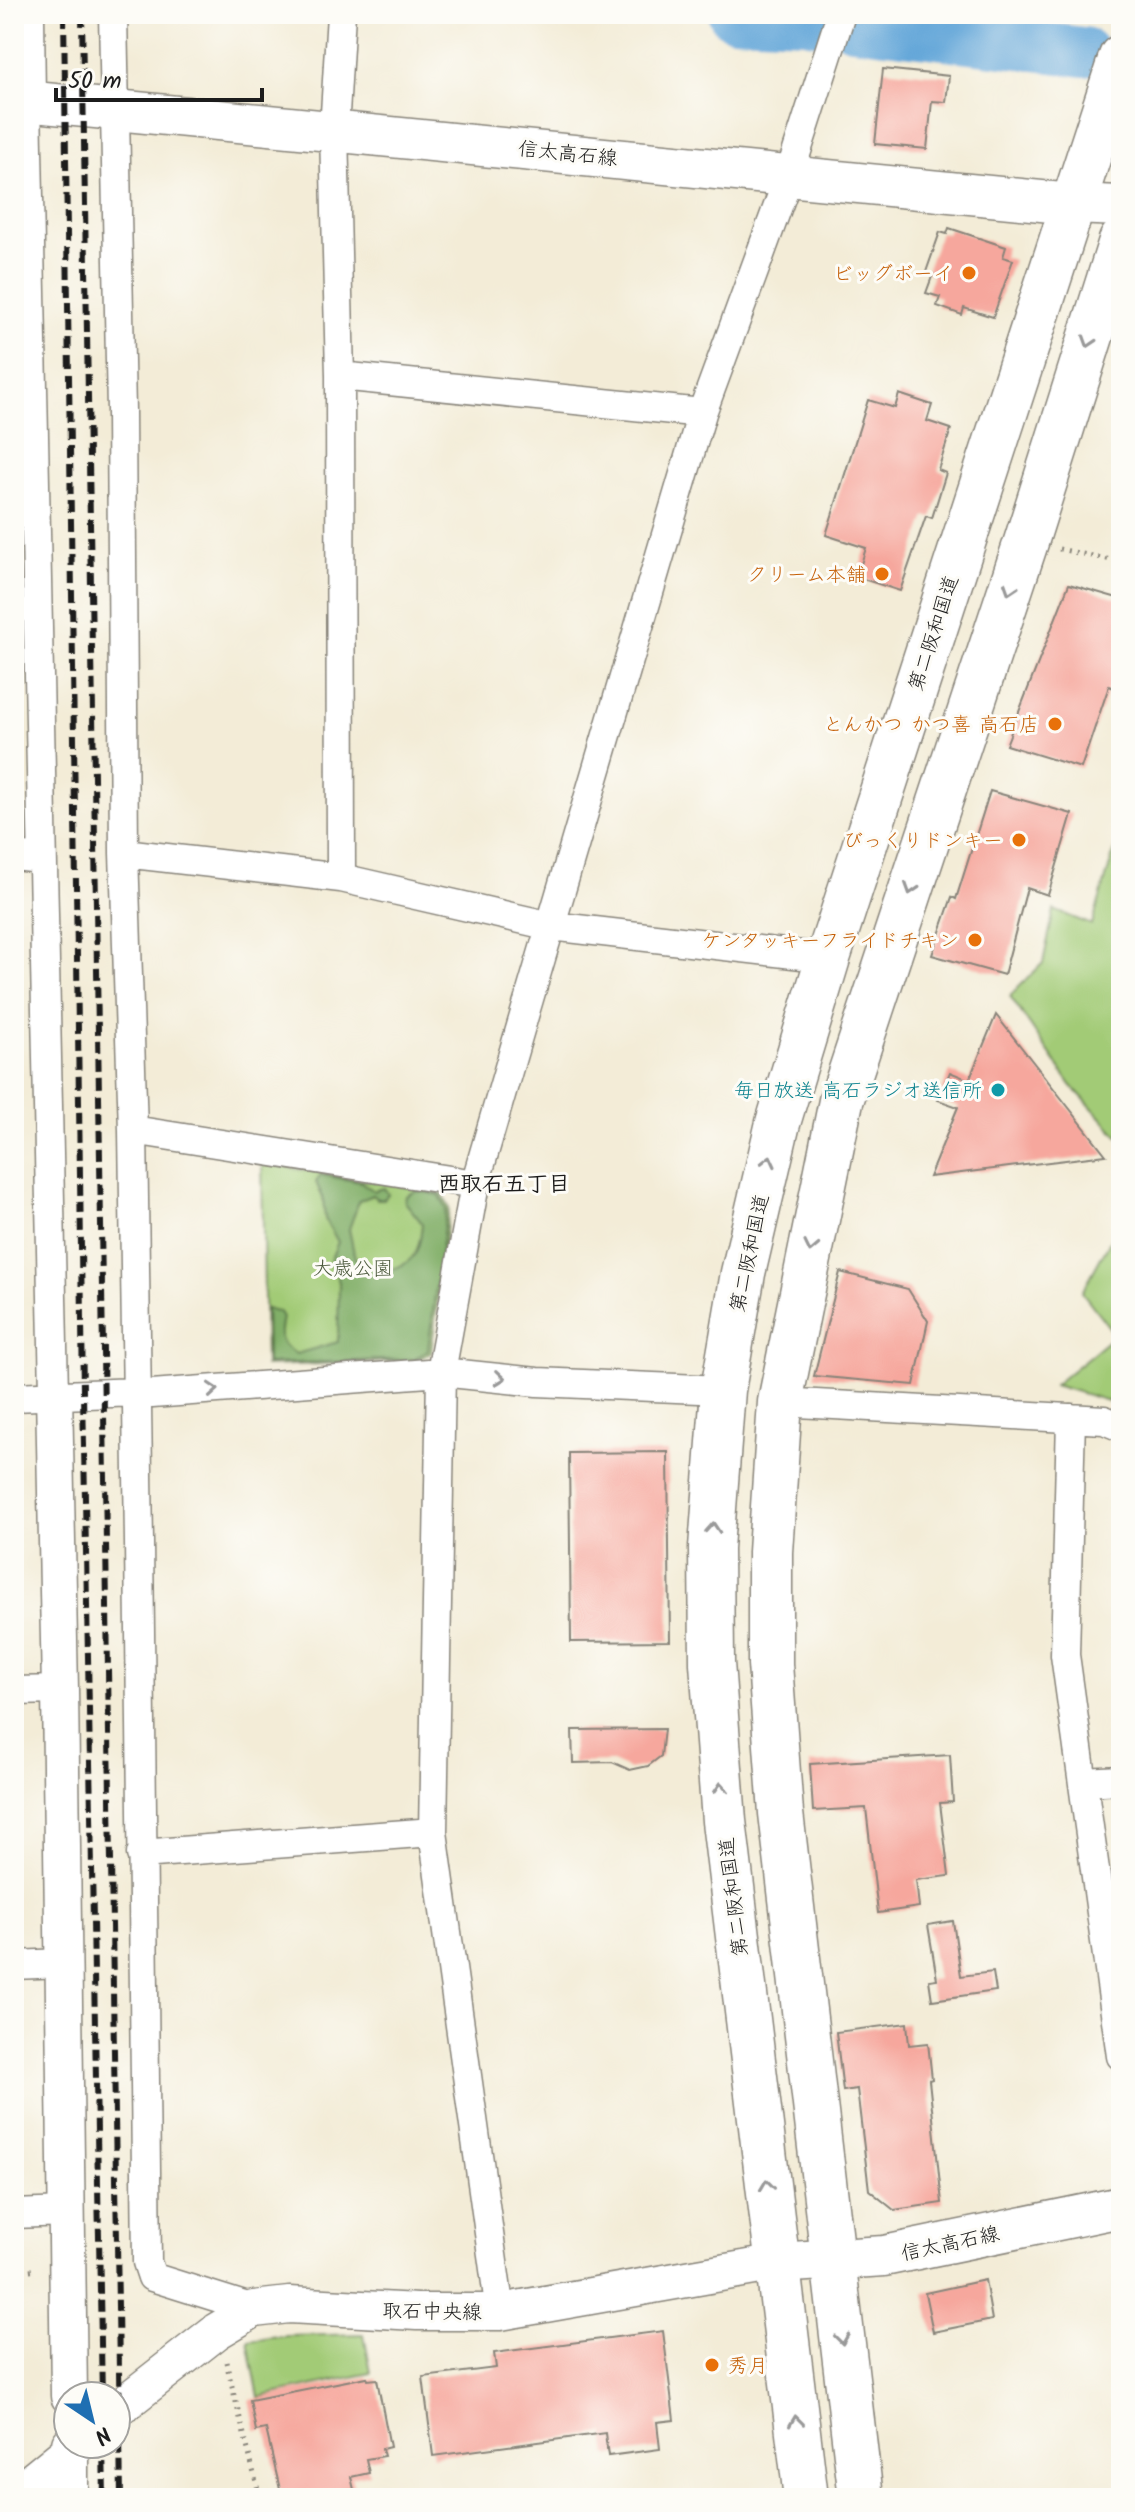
<svg xmlns="http://www.w3.org/2000/svg" width="1135" height="2512" font-family="Kalam,'Klee One',sans-serif">
<style>
.green{fill:#a2cb76;stroke:#5f7449;stroke-width:2}
.forest{fill:#81af67;stroke:#4e6642;stroke-width:2}
.lines{fill:none;stroke-linecap:round;stroke-linejoin:round}
.river{stroke:#65a7d9;stroke-width:50}
.building{fill:#f6a79d}
.minor-casing{stroke:#88847a;stroke-width:31}
.tertiary-casing{stroke:#88847a;stroke-width:39}
.secondary-casing{stroke:#88847a;stroke-width:43}
.trunk-casing{stroke:#88847a;stroke-width:47}
.path{stroke:#88847a;stroke-width:5;stroke-dasharray:2 6;stroke-linecap:butt}
.minor{stroke:#fff;stroke-width:28}
.tertiary{stroke:#fff;stroke-width:36}
.secondary{stroke:#fff;stroke-width:40}
.trunk{stroke:#fff;stroke-width:44}
.rail{stroke:#1c1c1c;stroke-width:6;stroke-dasharray:12 6;stroke-linecap:butt}
.oneway{stroke:#999}
.food-dot{fill:#e8710a;stroke:#fdfcf7;stroke-width:3}
.culture-dot{fill:#0f9aa8;stroke:#fdfcf7;stroke-width:3}
.labels{text-anchor:middle;stroke-width:6;stroke-linejoin:round;paint-order:stroke}
.street-label{font-size:20px;fill:#1c1c1c;stroke:#fdfcf7}
.food-label{font-size:20px;fill:#c56008;stroke:#fdfcf7;text-anchor:end}
.culture-label{font-size:20px;fill:#0d838f;stroke:#fdfcf7;text-anchor:end}
.park-label{font-size:20px;fill:#4b593c;stroke:#fdfcf7}
.neighbourhood-label{font-size:22px;font-weight:bold;fill:#1c1c1c;stroke:#fdfcf7}
</style>
<rect width="100%" height="100%" fill="#fdfcf7"/>
<filter id="ink" filterUnits="userSpaceOnUse"><feTurbulence type="fractalNoise" baseFrequency=".0125" numOctaves="2"/><feDisplacementMap in="SourceGraphic" scale="16" xChannelSelector="R" yChannelSelector="G"/><feConvolveMatrix kernelMatrix="1 2 1 2 8 2 1 2 1" color-interpolation-filters="sRGB"/></filter>
<filter id="wash" filterUnits="userSpaceOnUse"><feTurbulence type="fractalNoise" baseFrequency=".006" numOctaves="4" result="noise"/><feDisplacementMap in="SourceGraphic" scale="32" xChannelSelector="R" yChannelSelector="G"/><feGaussianBlur stdDeviation="1.8" result="paint"/><feColorMatrix in="noise" values="0 0 0 0 0 0 0 0 0 0 0 0 0 0 0 0 0 1.4 0 .05"/><feComposite in="paint" operator="in"/></filter>
<g filter="url(#wash)">
<rect width="100%" height="100%" fill="#f3ecd7"/>
<path class="green" d="M1121 828V1139L1071 1085 1010 996 1043 963 1054 910 1092 925Z
M262 1163 442 1193 449 1208 431 1352 416 1361 265 1366Z
M1121 1221V1405L1054 1385 1115 1335 1082 1292Z
M364 2334 371 2373 259 2397 248 2341 286 2336Z"/>
<path class="forest" d="M321 1175 361 1182 374 1191 384 1188 388 1194 384 1199H377L372 1195 359 1201 349 1229 355 1258C371 1271 399 1275 414 1255 420 1247 421 1233 422 1223L405 1202 406 1196 416 1191 440 1195 446 1209 428 1350 415 1359 267 1364 266 1309 278 1311 282 1317C278 1337 277 1344 296 1354L338 1342 339 1282 330 1261 338 1242 325 1219 323 1198 316 1182Z"/>
<g class="lines">
<path class="river" d="M733 14 805 17 820 20
M853 24 1084 52"/>
</g>
<g id="blocks">
<path class="building" d="M883 69 949 76 946 102 932 101 927 149 875 144Z
M949 228 1006 247 1003 257 1013 260 993 317 964 308 962 315 937 306 940 297 926 293 933 274 926 272 940 232 947 234Z
M899 394 932 405 927 421 951 429 938 470 946 473 932 518 926 516 900 591 857 577 866 548 826 535 868 400 895 408Z
M1069 584 1121 599V691L1109 686 1081 768 1006 745Z
M990 791 1072 814 1048 895 1027 888 1004 975 932 955 952 897 956 899Z
M996 1015 1106 1155 929 1177 958 1107 938 1100 950 1072 969 1080Z
M840 1272 908 1289 928 1321 914 1385 814 1376Z
M668 1452 670 1641 571 1642 569 1453Z
M664 1729 661 1756 648 1766 630 1770 612 1762 573 1763 572 1730Z
M950 1755 953 1802 940 1803 949 1876 916 1880 919 1907 878 1913 866 1808 813 1811 810 1764Z
M953 1921 961 1976 993 1972 996 1991 932 2000 929 1980 937 1979 928 1925Z
M907 2023 909 2045 928 2043 932 2079 929 2080 942 2203 894 2210 869 2190 857 2089 843 2091 836 2032Z
M985 2280 992 2320 933 2332 925 2293Z
M663 2331 674 2420 657 2422 660 2449 608 2456 605 2433 433 2456 423 2377 496 2368 494 2353Z
M367 2377 368 2380 377 2379 390 2447 382 2449 384 2456 366 2459 369 2473 351 2477 356 2498H282L266 2429 256 2431 250 2400Z"/>
</g>
</g>
<g filter="url(#ink)">
<use href="#blocks" fill-opacity="0" stroke="#88847a" stroke-width="2"/>
<g class="lines">
<defs>
<path id="minor" d="M113 14 121 411 124 853 133 1130 139 1542 147 2262 152 2277 254 2309
M341 14 334 130 340 376 341 878
M27 101 54 1393
M340 376 702 413
M124 853 341 878 551 926 828 958
M14 856 41 859
M133 1130 475 1184
M14 1397 136 1392 152 1394 441 1372 537 1382 723 1390
M780 1402 1104 1420 1121 1427
M1071 1418 1065 1655 1121 2056
M14 1691 60 1690
M1083 1782 1121 1780
M141 1854 433 1832
M14 1965 63 1963
M14 2214 66 2212
M500 2312 433 1832 441 1372 475 1184 526 1009 702 413 789 176 841 14"/>
<path id="tertiary" d="M26 14 27 101
M54 1393 60 1690 69 2396
M116 2410 217 2331 254 2309 289 2305 417 2312H500L777 2263
M14 2496 78 2444
M70 2498V2444"/>
<path id="secondary" d="M14 100 1072 204 1121 206
M777 2263 884 2256 1121 2207"/>
<path id="trunk" d="M806 2498 724 1821 712 1663 711 1548 723 1390 743 1273 778 1123 828 958 1121 57
M861 2498 781 1813 770 1664V1552L780 1402 841 1101 1026 542 1121 241"/>
</defs>
<use href="#minor" class="minor-casing"/>
<use href="#tertiary" class="tertiary-casing"/>
<use href="#secondary" class="secondary-casing"/>
<use href="#trunk" class="trunk-casing"/>
<path class="path" d="M1059 549 1121 562
M14 2272 37 2269
M226 2362 260 2498"/>
<use href="#minor" class="minor"/>
<use href="#tertiary" class="tertiary"/>
<use href="#secondary" class="secondary"/>
<use href="#trunk" class="trunk"/>
<path class="rail" d="M64 14 83 1393 102 2396
M82 14 121 2498
M103 2444 104 2498"/>
</g>
<defs><path id="oneway-chevron" d="M-2-3.5L2.5 0L-2 3.5" fill="none" stroke-width="1.6" stroke-linecap="round" stroke-linejoin="round" transform="scale(2)"/></defs>
<g class="oneway">
<use href="#oneway-chevron" transform="translate(1089 342) rotate(108)"/>
<use href="#oneway-chevron" transform="translate(1010 589) rotate(108)"/>
<use href="#oneway-chevron" transform="translate(911 889) rotate(108)"/>
<use href="#oneway-chevron" transform="translate(769 1161) rotate(-77)"/>
<use href="#oneway-chevron" transform="translate(811 1247) rotate(102)"/>
<use href="#oneway-chevron" transform="translate(500 1378) rotate(6)"/>
<use href="#oneway-chevron" transform="translate(213 1390) rotate(-4)"/>
<use href="#oneway-chevron" transform="translate(713 1528) rotate(-86)"/>
<use href="#oneway-chevron" transform="translate(721 1788) rotate(-94)"/>
<use href="#oneway-chevron" transform="translate(767 2185) rotate(-97)"/>
<use href="#oneway-chevron" transform="translate(842 2339) rotate(83)"/>
<use href="#oneway-chevron" transform="translate(796 2421) rotate(-97)"/>
</g>
</g>
<g class="food-dot">
<circle cx="969" cy="273" r="8"/>
<circle cx="882" cy="574" r="8"/>
<circle cx="1055" cy="724" r="8"/>
<circle cx="1019" cy="840" r="8"/>
<circle cx="975" cy="940" r="8"/>
<circle cx="712" cy="2365" r="8"/>
</g>
<circle class="culture-dot" cx="998" cy="1090" r="8"/>
<g class="labels">
<g class="street-label">
<text transform="translate(568 153) rotate(6)" y="7">信太高石線</text>
<text transform="translate(933 633) rotate(-72)" y="7">第二阪和国道</text>
<text transform="translate(749 1253) rotate(-78)" y="7">第二阪和国道</text>
<text transform="translate(733 1897) rotate(-97)" y="7">第二阪和国道</text>
<text transform="translate(950 2243) rotate(-12)" y="7">信太高石線</text>
<text transform="translate(432 2311) rotate(1)" y="7">取石中央線</text>
</g>
<g class="food-label">
<text x="953" y="280">ビッグボーイ</text>
<text x="866" y="581">クリーム本舗</text>
<text x="1039" y="731">とんかつ かつ喜 高石店</text>
<text x="1003" y="847">びっくりドンキー</text>
<text x="959" y="947">ケンタッキーフライドチキン</text>
<text x="728" y="2372" text-anchor="start">秀月</text>
</g>
<g class="culture-label">
<text x="982" y="1097">毎日放送 高石ラジオ送信所</text>
</g>
<g class="park-label">
<text x="353" y="1275">大歳公園</text>
</g>
<g class="neighbourhood-label">
<text x="504" y="1191">西取石五丁目</text>
</g>
</g>
<rect width="1135" height="2512" fill="none" stroke="#fdfcf7" stroke-width="48"/>
<g transform="translate(92 2420) rotate(145)"><circle r="38" fill="#fdfcf7" stroke="#a3a29f" stroke-width="2"/>
<path d="M0-6L14 30L0 20L-14 30Z" fill="#1f6fb2"/>
<text y="-12" font-size="22" font-weight="bold" text-anchor="middle" fill="#1c1c1c">N</text>
</g>
<path d="M56 88v12h206v-12" fill="none" stroke="#1c1c1c" stroke-width="4"/>
<text x="68" y="88" font-size="24" fill="#1c1c1c" stroke="#fdfcf7" stroke-width="6" paint-order="stroke">50 m</text>
</svg>
